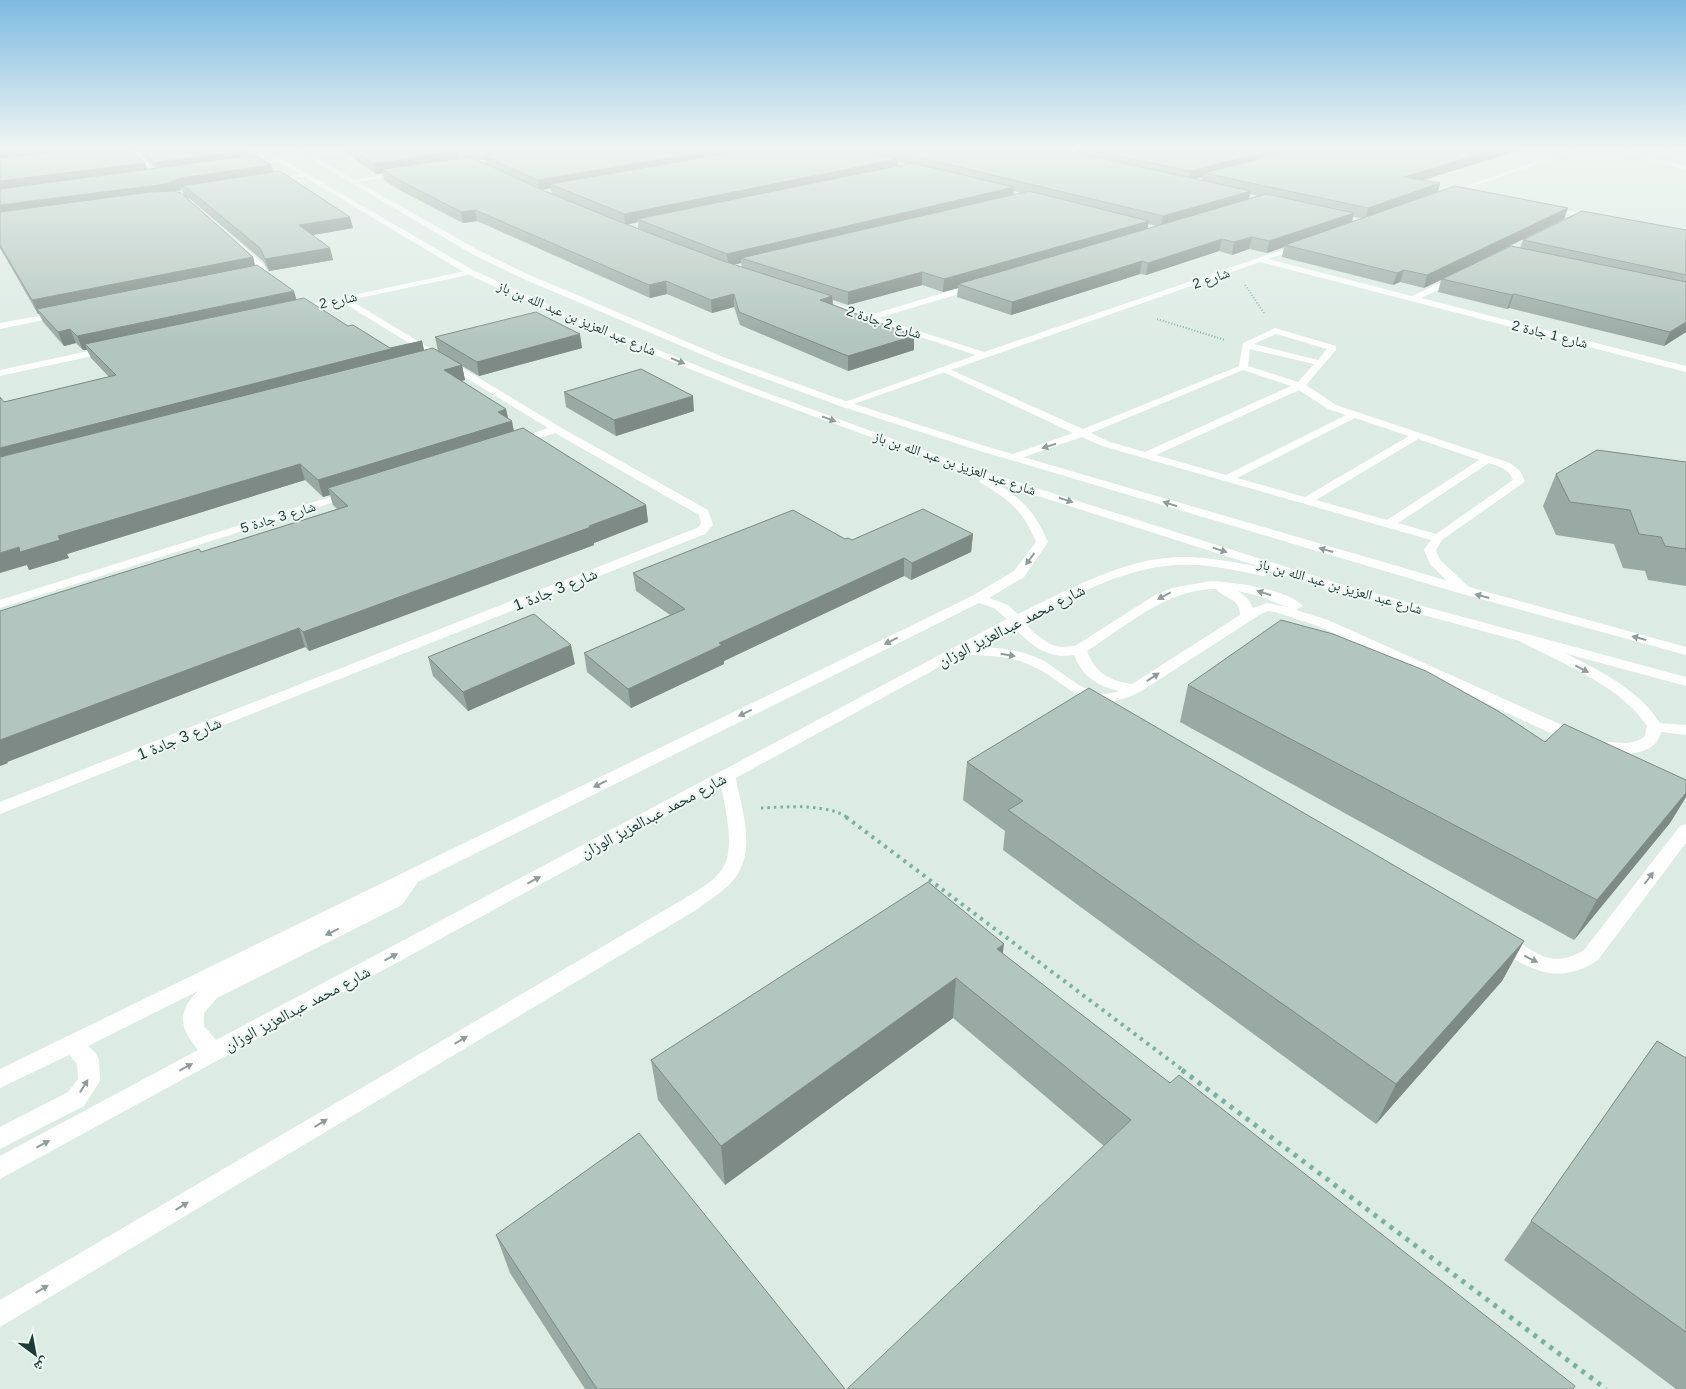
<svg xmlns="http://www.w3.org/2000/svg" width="1686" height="1389" font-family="Helvetica,'Noto Naskh Arabic',sans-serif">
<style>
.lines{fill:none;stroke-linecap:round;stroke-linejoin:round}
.path-far3{stroke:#7bb1a3;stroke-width:2;stroke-dasharray:1 2;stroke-linecap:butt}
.path-far2{stroke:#7bb1a3;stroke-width:3;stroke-dasharray:2.5 4;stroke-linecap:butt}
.path-far1{stroke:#7bb1a3;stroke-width:4;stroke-dasharray:3 5;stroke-linecap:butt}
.path{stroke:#7bb1a3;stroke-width:5;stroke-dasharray:4 6;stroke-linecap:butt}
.service{fill:#fff;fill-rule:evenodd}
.pedestrian{fill:#fff;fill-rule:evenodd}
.minor{fill:#fff;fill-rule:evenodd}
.tertiary{fill:#fff;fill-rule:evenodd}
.wall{fill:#99a9a3;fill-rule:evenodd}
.shaded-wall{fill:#7d8a85}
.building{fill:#b2c5be;stroke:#7d8a85}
.oneway{fill:#8e9d9a}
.labels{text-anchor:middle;stroke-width:4;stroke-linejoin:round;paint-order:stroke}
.far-street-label{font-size:14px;fill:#1e3b35;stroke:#eef7f3}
.street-label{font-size:16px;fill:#1e3b35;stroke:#eef7f3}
</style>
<rect width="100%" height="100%" fill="#ddebe5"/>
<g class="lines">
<path class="path-far3" d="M1245 285 1264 313
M1157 319 1225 340"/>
<path class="path-far2" d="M761 808C785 807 828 803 848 818"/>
<path class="path-far1" d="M846 817 1184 1071"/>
<path class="path" d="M1182 1070 1606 1389"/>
<path class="service" d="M1625 149H1631L1629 151 1649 154 1669 149H1676C1660 159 1639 159 1622 152V150Z
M403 171 405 174 352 183 349 181Z
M306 173 308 176 271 182 268 180Z
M1275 328 1336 346V350L1306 385 1336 405 1510 463 1520 471 1525 481 1523 483 1442 540 1436 550 1440 560 1469 587 1471 590 1469 593H1459L1430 564 1424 550 1431 540 1102 446 1082 437 1018 459H1010L1009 457 1010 455 1073 433 939 370 941 368H947L1083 429 1239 366 1243 343ZM1276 334 1327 349 1318 360 1254 344ZM1250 349 1314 364 1298 382 1248 366ZM1243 370 1291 386 1145 452 1110 442 1091 433ZM1299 390 1328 409 1346 415 1226 475 1156 455ZM1355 418 1409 436 1305 497 1237 478ZM1418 439 1479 460 1387 520 1316 500ZM1489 463C1499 466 1509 469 1513 480L1436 534 1398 523Z
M1211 581C1232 582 1289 589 1303 606L1296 610 1328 620 1582 734 1584 738 1582 742H1570L1318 626 1275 612 1268 611 1261 614 1140 692C1080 720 1074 682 1025 663 1005 655 981 656 960 654L955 653 953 650 955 647 960 646C984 647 1009 647 1033 656 1060 665 1087 704 1119 691 1097 686 1082 676 1074 655 1046 660 1027 642 1010 623L1008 620 1010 617H1020L1033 632 1048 643 1059 647 1075 646 1155 595 1172 588ZM1216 589C1225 599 1240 598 1240 615L1132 684C1110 681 1095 673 1087 651 1125 627 1168 588 1216 589ZM1238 591 1259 596 1287 607 1267 603 1253 608 1248 599Z
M1524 634C1535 637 1546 644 1556 649 1593 667 1637 687 1660 723L1686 725V735L1661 732C1655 760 1612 755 1591 750L1589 746 1591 742C1610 738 1628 750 1645 736L1647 726C1622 687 1560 662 1519 641L1517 638Z
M727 770 733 771 735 775C741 807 757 849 735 878 725 891 709 900 696 910L0 1327V1300L682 900C696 891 716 881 724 866 736 844 723 799 719 775L721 771Z
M1686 824V843L1598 960C1558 987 1530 969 1493 947L1490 942 1493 937 1500 934C1533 945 1547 973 1584 950L1680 826Z"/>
<path class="pedestrian" d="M1638 154 1686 166V170L1638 156Z"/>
<path class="minor" d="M355 149H368L309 158 306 156Z
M1074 149H1083L1053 157 1050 155Z
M1573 149H1580L1445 196 1440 195Z
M129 150H133L160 175V177H156L129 152Z
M278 158 280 161 245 166 242 164Z
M1546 206 1595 216 1598 218 1595 220 1544 209V207Z
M235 243H241L265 266 266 274 244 279V275L259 271 258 269 235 247Z
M1302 243H1305V247L1268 259 1412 296 1454 276H1460V280L1421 298 1686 366V372L1260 262 848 406H840L839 404 976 355 830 308V304H836L870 315 973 284H979V288L878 318 984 352Z
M470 270 474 272 473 274 350 300 560 427 708 510 713 525 705 534 0 814V802L697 528 701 524 699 515 555 433 521 444H513L512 442 513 440 548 428 342 302 297 311 293 309 297 307Z
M60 312H63V316L0 329V323Z
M108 347 112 350 111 352 0 376V370Z
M349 491 355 494 353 496 0 608V600Z"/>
<path class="tertiary" d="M258 149H264L473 270 569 314 743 384 964 465 1337 583 1686 677V686L1327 589 1268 570 1269 572 1268 575 1263 576C1235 570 1205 563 1176 565 1121 568 1069 599 1020 623L0 1179V1156L198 1050C180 1028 176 1013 198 991L88 1046 96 1053 99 1060 100 1081 84 1106 0 1149V1127L68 1092 78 1079 77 1064 69 1055 0 1088V1069L972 596 1014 571 1036 542C1023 511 1010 500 981 483L979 481 983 478 737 388 563 318 467 274ZM994 482 1264 568C1238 563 1211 557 1184 557 1125 557 1070 589 1018 614L1008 605 989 598 1024 577 1048 542C1035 512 1022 498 994 482ZM979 603 994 608 1007 619 216 1040 204 1026V1013L217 998 402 905 418 882Z
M294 149H300L478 250 525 273 723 357 848 402 985 446 1469 587 1686 647V655L1459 593 977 450 840 406 717 361 519 277 472 254Z"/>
</g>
<path class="wall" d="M0 149 148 169 156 168 135 149H245L249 156 271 165 273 172 353 228 312 235 330 248 333 260 269 271 263 261 190 199 185 197 253 257 255 265 297 300 390 348 422 341 424 350 438 351 435 337 582 348 479 376 462 366 465 380 461 381 508 419 514 431 646 505 648 522 594 543V545L309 651 305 647 7 762 8 763 0 766 201 552 337 509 333 505 330 495 323 497 305 480 67 554 69 558 29 570 27 565 4 402 109 377 91 358 87 350H83L76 343 64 346 43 322 39 314H38L0 248ZM182 189 184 196 176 192Z
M339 149H1042L1056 152 1076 153 1077 149H1518L1517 151 1423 180 1440 183 1438 192 1568 208 1564 219 1475 263 1520 248 1523 240 1686 230V332L1664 346 1509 308 1507 309 1438 292 1441 280 1424 288 1400 282 1393 285 1282 257 1284 247 1267 253 1249 249 1232 255 1219 251 1146 275 1140 274 1011 315 957 297 958 288 943 292 922 285 848 305 833 300V304L914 336V350L848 371 740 325 734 307 712 313 667 294 650 298 477 221 463 223 401 191 384 180 383 173 376 174 347 154 346 149ZM478 160H486L487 164ZM898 162 907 164 898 166ZM1203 177 1202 181 1195 179ZM551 188 552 194 541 190ZM1014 191 1022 193 1013 195ZM1250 194 1254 195 1259 196 1249 199ZM1353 217 1362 218 1352 222ZM638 222V229L627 225ZM1148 224 1157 226 1147 229ZM741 263 742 267 733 265Z
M564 392 694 411 616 436 566 407Z
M1686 462V586L1648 580 1645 571 1623 568 1614 544 1556 535 1543 506 1556 474Z
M973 534 971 552 911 580 904 576 724 661V664L631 708 587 672 584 653 670 615 636 591 633 573 845 539 852 540Z
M428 657 575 664 468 711 433 676Z
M1188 685 1545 742 1686 780V797L1670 823 1574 940 1180 722Z
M967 762 1524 941 1502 981 1376 1124 1003 850 1005 831 963 800Z
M1003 954 1170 1083 1104 1146 953 1018 725 1185 658 1100 651 1060Z
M1657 1041 1686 1058V1389H1676L1504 1260Z
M496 1235 845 1389H585L510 1273Z"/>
<path class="shaded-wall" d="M13 149H110L0 160V150Z
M487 149H546L486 157V160L484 150Z
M720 149H776L550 184 551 188 539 190 538 180Z
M1276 149H1311L1204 173 1203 177 1188 181 1190 171Z
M1497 149H1518L1517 151 1401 187 1404 177Z
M247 150 250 160 160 172 156 162Z
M456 150 458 160 382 169 383 173 376 174 374 164Z
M898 159V169L637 219 638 222 625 225 624 214Z
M145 163 149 173 0 192V181Z
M271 165 274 176 181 186 182 189 169 194 0 217V205L180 178Z
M1440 183 1437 194 1365 219 1368 208Z
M1014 187 1013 198 741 258V263L728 266 727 254Z
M1251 191 1248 202 1161 227 1163 216Z
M1568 208 1564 219 1424 288 1427 275Z
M475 210 477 221 463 223 461 212Z
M1354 213 1351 224 1285 245 1284 247 1267 253 1269 241Z
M350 217 353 228 302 237 299 225Z
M1149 221 1147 232 958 284V288L943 292 944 279Z
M1252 237 1249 249 1232 255 1234 242Z
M1222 239 1219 251 1146 275 1148 263Z
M330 248 333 260 269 271 265 259Z
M253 257 256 270 37 309 39 314H38L32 300Z
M1142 261 1140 274 1011 315 1012 302Z
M1404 270 1400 282 1393 285 1397 273Z
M922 272V285L848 305V292Z
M666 281 667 294 650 298 649 285Z
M294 291 298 305 85 344 87 350H83L77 336Z
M734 294V307L712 313 711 300Z
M1514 294 1509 308 1507 309 1512 295Z
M832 296 833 310 820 300Z
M1686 322V332L1664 346 1670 332Z
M70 329 76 343 64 346 58 332Z
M580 334 582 348 479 376 477 362Z
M914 336V350L848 371V356Z
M422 341 425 355 0 466V448Z
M462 365 465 380 447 385 444 370Z
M693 396 694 411 616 436 614 420Z
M506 409 509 422 512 421 515 437 328 488 330 495 323 497 318 480 498 412Z
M300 464 305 480 67 554 69 558 29 570 27 565 0 573V553Z
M646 505 648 522 594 543V545L309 651 303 632Z
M973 534 971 552 911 580 912 563Z
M904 558V576L724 661V664L631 708 628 689 719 643Z
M299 628 305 647 7 762 8 763 0 766V740Z
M571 645 575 664 468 711 463 692Z
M1686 793V797L1670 823 1574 940 1597 900Z
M1524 941 1502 981 1376 1124 1396 1084Z
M1004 944 999 984 997 949Z
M956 978 953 1018 725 1185 721 1146Z"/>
<path class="building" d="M0 149H13L0 150Z
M85 149H131L145 163 0 181V158Z
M142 149H245L247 150 156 162Z
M351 149H487L484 150H456L374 164Z
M521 149H720L538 180 486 157 494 153Z
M753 149H858L898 159 624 214 550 184Z
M884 149H1042L1056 152 1063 150 1251 191 1163 216Z
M1085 149H1276L1190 171Z
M1299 149H1497L1404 177 1440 183 1368 208 1204 173Z
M255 155 271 165 180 178 166 184 0 205V189Z
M471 157 533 186 618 221 723 261 832 296 820 300 914 336 848 356 739 312 734 294 711 300 666 281 649 285 475 210 461 212 399 180 382 169Z
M912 163 1014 187 727 254 637 219Z
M280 171 350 217 299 225 330 248 265 259 260 248 187 188 181 186Z
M1455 186 1568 208 1427 275 1404 270 1397 273 1285 245Z
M173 191 181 193 253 257 32 300 0 245V212L150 192Z
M1029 191 1149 221 944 279 922 272 848 292 741 258Z
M1266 194 1354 213 1269 241 1252 237 1234 242 1222 239 1148 263 1142 261 1012 302 958 284Z
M1582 211 1686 230V275L1523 240Z
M1511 246 1686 282V322L1670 332 1514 294 1512 295 1442 279Z
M257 265 294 291 77 336 70 329 58 332 37 309Z
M304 298 348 326 353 325 390 348 422 341 0 448V397L4 402 116 375 85 344Z
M536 312 580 334 477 362 435 337Z
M433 348 462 365 444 370 506 409 498 412 512 421 318 480 300 464 58 536 60 540 20 552 19 547 0 553V457Z
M641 369 693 396 614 420 564 392Z
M523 428 646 505 589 526 591 527 303 632 299 628 0 740V611L89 583 199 549 201 552 348 506 328 488Z
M1597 450 1686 462V549L1665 546 1661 537 1639 534 1630 510 1570 502 1556 474Z
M923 509 973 534 912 563 904 558 719 643 722 645 628 689 584 653 685 609 633 573 793 510 845 539 848 538 852 540Z
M534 614 571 645 463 692 428 657Z
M1281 620 1333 634 1426 671 1498 711 1545 742 1564 724 1686 780V793L1597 900 1188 685Z
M1089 688 1524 941 1396 1084 1008 810 1023 801 967 762Z
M928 882 1004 944 997 949 1170 1083 1179 1075 1575 1386 1573 1389H847L1131 1120 956 978 721 1146 651 1060Z
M1657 1041 1686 1058V1332L1531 1221Z
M639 1133 845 1389H597L496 1235Z"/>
<defs><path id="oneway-solid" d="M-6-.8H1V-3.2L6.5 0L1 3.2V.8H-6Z" transform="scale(1.25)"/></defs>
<g class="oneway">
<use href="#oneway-solid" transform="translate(678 361) rotate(22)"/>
<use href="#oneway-solid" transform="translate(829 419) rotate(20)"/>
<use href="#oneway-solid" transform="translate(1049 446) rotate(162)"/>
<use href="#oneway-solid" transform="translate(1066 500) rotate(18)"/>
<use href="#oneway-solid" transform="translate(1170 504) rotate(-163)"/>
<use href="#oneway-solid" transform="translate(1220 550) rotate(18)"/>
<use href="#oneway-solid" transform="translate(1326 550) rotate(-164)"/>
<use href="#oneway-solid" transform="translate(1030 559) rotate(126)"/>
<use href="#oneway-solid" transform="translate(1264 593) rotate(-163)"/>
<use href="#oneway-solid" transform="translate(1164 596) rotate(152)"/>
<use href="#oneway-solid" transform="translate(1482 596) rotate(-165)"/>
<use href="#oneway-solid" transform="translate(1639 638) rotate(-165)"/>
<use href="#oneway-solid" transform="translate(891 641) rotate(154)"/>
<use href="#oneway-solid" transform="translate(1008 655) rotate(9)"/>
<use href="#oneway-solid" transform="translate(1582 669) rotate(28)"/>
<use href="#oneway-solid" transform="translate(1153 677) rotate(-33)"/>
<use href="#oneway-solid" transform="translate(745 713) rotate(154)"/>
<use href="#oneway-solid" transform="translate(600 784) rotate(154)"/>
<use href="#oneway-solid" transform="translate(1649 878) rotate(-53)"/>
<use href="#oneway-solid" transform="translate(534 880) rotate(-28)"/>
<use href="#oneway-solid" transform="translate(332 932) rotate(154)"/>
<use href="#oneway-solid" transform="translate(391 957) rotate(-28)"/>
<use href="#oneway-solid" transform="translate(1531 959) rotate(26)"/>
<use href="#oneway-solid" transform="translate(461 1040) rotate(-31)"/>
<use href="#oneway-solid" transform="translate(186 1067) rotate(-28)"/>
<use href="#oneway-solid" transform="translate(84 1086) rotate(-58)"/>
<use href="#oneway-solid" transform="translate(321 1123) rotate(-31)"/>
<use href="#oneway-solid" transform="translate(43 1144) rotate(-28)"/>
<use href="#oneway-solid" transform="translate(182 1206) rotate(-31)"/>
<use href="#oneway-solid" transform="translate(42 1289) rotate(-31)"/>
</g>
<linearGradient id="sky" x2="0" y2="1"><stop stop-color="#7ebae0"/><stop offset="0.43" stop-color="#f0f6f3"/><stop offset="1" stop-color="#f0f6f3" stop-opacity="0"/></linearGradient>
<rect width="1686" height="343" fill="url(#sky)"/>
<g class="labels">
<g class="far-street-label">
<text transform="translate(1211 278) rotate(-19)" y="5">شارع 2</text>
<text transform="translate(338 300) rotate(-12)" y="5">شارع 2</text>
<text transform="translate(577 318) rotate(23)" y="5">شارع عبد العزيز بن عبد الله بن باز</text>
<text transform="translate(884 322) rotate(18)" y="5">شارع 2 جادة 2</text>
<text transform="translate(1550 334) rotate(14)" y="5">شارع 1 جادة 2</text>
<text transform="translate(955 463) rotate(19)" y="5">شارع عبد العزيز بن عبد الله بن باز</text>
<text transform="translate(278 517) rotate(-17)" y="5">شارع 3 جادة 5</text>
<text transform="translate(1340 586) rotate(16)" y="5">شارع عبد العزيز بن عبد الله بن باز</text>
</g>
<g class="street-label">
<text transform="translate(555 589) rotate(-22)" y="6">شارع 3 جادة 1</text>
<text transform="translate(1011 625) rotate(-27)" y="6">شارع محمد عبدالعزيز الوزان</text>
<text transform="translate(179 738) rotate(-22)" y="6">شارع 3 جادة 1</text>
<text transform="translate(653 815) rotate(-28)" y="6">شارع محمد عبدالعزيز الوزان</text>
<text transform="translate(297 1008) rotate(-28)" y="6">شارع محمد عبدالعزيز الوزان</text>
</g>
</g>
<g transform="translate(35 1354) rotate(148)" stroke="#eef7f3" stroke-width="4" paint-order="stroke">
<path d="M0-4L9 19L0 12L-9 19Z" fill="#1e3b35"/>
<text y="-8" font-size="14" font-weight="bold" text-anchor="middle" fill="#1e3b35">ش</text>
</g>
</svg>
